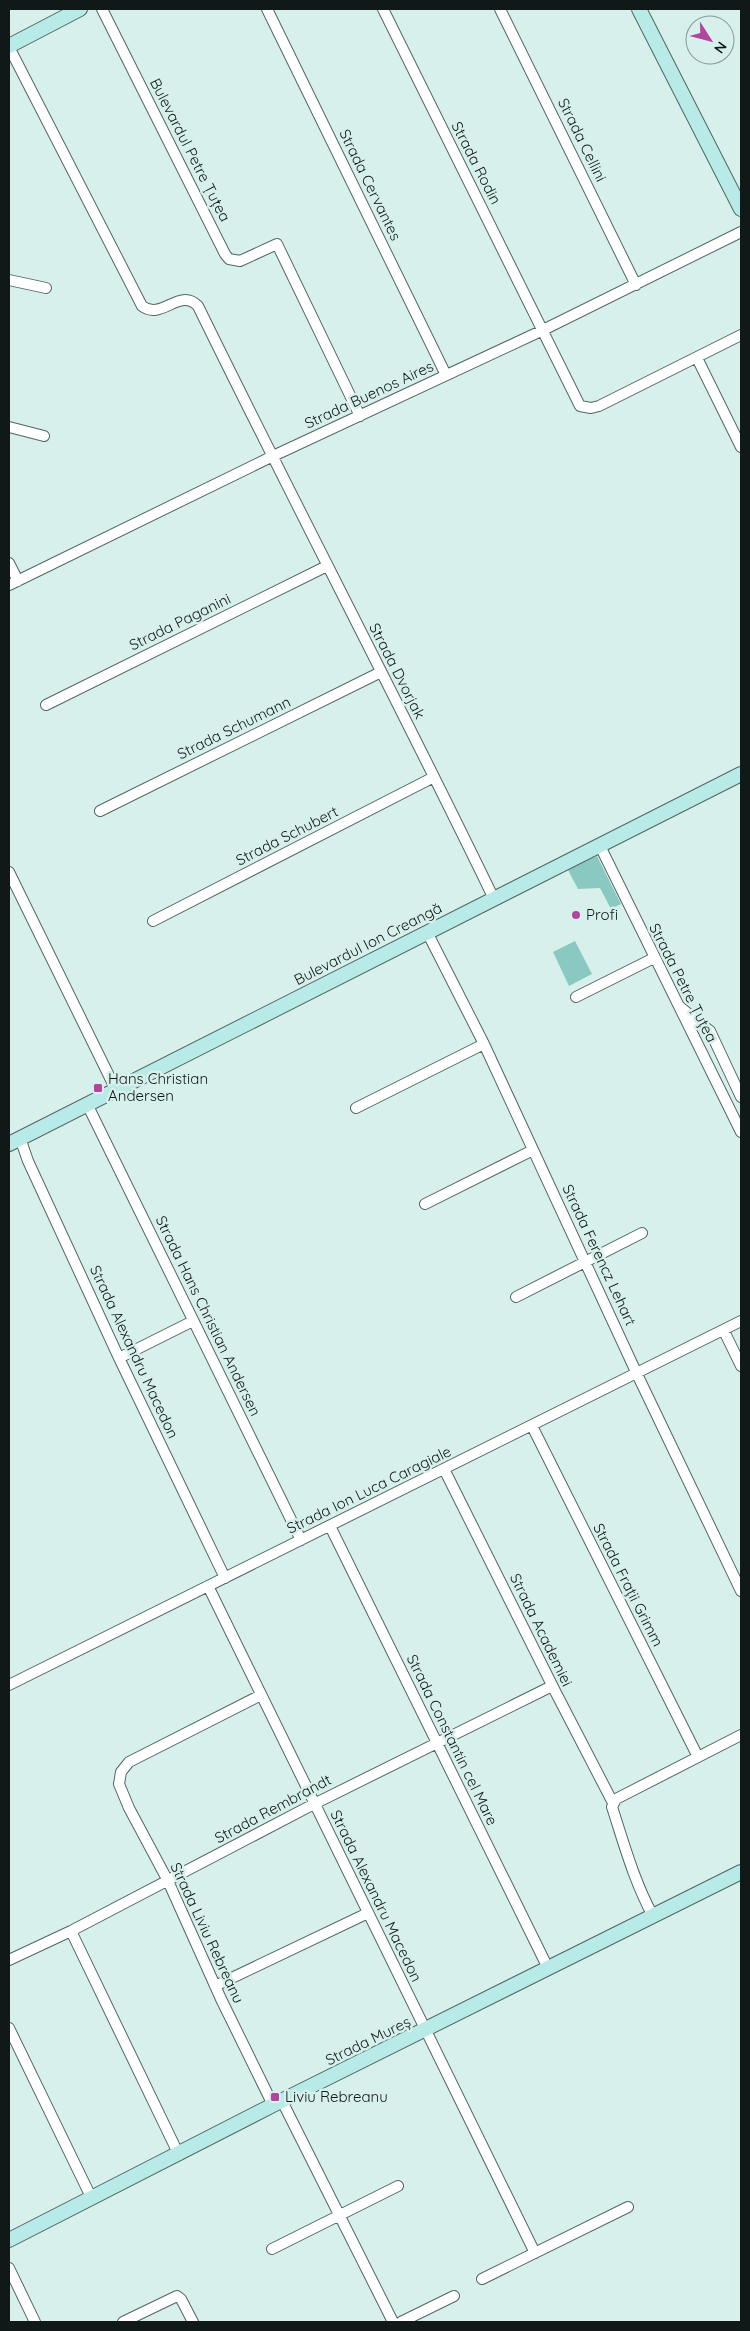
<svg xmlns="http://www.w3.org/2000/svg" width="750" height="2331" font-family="Quicksand,sans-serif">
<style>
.green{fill:#8ac9c1}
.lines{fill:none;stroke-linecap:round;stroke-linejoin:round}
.street-casing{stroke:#516764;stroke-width:12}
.secondary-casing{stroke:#516764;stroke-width:16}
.street{stroke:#fff;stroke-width:10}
.secondary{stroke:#b8ebe7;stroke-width:14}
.poi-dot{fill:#b4449f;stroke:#d7f0ec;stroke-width:2}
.labels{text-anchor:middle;stroke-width:5;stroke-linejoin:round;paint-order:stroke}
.street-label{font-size:15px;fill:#101917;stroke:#d7f0ec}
.poi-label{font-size:15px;fill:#101917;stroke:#d7f0ec;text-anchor:start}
</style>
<rect width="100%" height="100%" fill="#d7f0ec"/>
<path class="green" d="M597 856 621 904 611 909 600 888 578 889 568 870Z
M575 941 592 974 569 986 553 952Z"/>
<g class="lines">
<defs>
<path id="street" d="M102 9 225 254 229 259 240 261 277 244 360 416
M267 9 446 375
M383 9 580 406 591 408 599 406 741 335
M500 9 636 285
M9 47 142 306C162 321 179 287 198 306 295 505 398 700 494 899
M9 280 46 288
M697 358 741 447
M9 427 44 436
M9 563 18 581
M9 585 271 457 541 331 741 232
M46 705 327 566
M100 811 381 672
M600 846 741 1132
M9 872 116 1090
M153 921 434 777
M427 932 484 1044 637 1374 741 1591
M576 997 654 958
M680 1007 710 1031 741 1097
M87 1104 301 1540
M356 1108 484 1044
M20 1138 28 1161 119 1358 225 1578
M425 1204 533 1150
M516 1297 642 1233
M724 1331 741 1366
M119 1358 193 1321
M532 1426 698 1757
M444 1469 555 1691 613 1803
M330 1526 548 1968
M208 1586 535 2253
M9 1685 741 1321
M261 1695 129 1762 121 1772 119 1784 129 1808 168 1881 221 1999 273 2105
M653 1916C634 1881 624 1844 612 1807L616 1799 741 1735
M71 1931 179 2155
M9 1960 71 1931 314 1804 552 1686
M215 1986 368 1913
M9 2028 92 2199
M282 2101 393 2322
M272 2249 398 2186
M9 2268 35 2322
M482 2279 628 2207
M123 2322 177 2296 181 2299 193 2322
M401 2322 454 2296"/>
<path id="secondary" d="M639 9 741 209
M9 46 80 9
M9 1144 741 774
M9 2240 273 2105 741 1872"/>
</defs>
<use href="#street" class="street-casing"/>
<use href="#secondary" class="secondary-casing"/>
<use href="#street" class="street"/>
<use href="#secondary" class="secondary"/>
</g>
<g class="poi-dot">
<circle cx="576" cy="915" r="5"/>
<rect x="93" y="1083" width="10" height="10" rx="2.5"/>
<rect x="270" y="2092" width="10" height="10" rx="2.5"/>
</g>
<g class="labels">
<g class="street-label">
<text transform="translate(582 140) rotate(64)" y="5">Strada Cellini</text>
<text transform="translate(190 150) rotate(63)" y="5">Bulevardul Petre Țuțea</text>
<text transform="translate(476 163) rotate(63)" y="5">Strada Rodin</text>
<text transform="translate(370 185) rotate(64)" y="5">Strada Cervantes</text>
<text transform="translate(369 395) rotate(-25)" y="5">Strada Buenos Aires</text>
<text transform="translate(180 622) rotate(-26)" y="5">Strada Paganini</text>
<text transform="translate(397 671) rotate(63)" y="5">Strada Dvorjak</text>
<text transform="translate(234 728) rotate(-26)" y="5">Strada Schumann</text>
<text transform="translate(287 836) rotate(-27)" y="5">Strada Schubert</text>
<text transform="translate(368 944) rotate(-27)" y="5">Bulevardul Ion Creangă</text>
<text transform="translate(683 983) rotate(63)" y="5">Strada Petre Țuțea</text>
<text transform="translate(599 1255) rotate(65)" y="5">Strada Ferencz Lehart</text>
<text transform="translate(208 1316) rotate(64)" y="5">Strada Hans Christian Andersen</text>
<text transform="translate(134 1352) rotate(65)" y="5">Strada Alexandru Macedon</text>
<text transform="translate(369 1490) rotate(-26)" y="5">Strada Ion Luca Caragiale</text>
<text transform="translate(628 1585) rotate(63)" y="5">Strada Frații Grimm</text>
<text transform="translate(541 1630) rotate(64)" y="5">Strada Academiei</text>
<text transform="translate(452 1740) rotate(64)" y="5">Strada Constantin cel Mare</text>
<text transform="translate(273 1809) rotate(-28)" y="5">Strada Rembrandt</text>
<text transform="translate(376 1896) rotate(64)" y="5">Strada Alexandru Macedon</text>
<text transform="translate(207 1933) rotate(65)" y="5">Strada Liviu Rebreanu</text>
<text transform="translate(368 2041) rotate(-26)" y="5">Strada Mureș</text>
</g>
<g class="poi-label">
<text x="586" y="920">Profi</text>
<text x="108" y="1084">Hans Christian<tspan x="108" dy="17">Andersen</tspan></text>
<text x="285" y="2102">Liviu Rebreanu</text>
</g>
</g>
<rect width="750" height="2331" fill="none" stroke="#101917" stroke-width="20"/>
<g transform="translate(710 40) rotate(126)"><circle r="24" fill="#d7f0ec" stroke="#879a97"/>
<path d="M0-4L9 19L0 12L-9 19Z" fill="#b4449f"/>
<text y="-8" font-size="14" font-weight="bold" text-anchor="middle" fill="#101917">N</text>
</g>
</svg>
